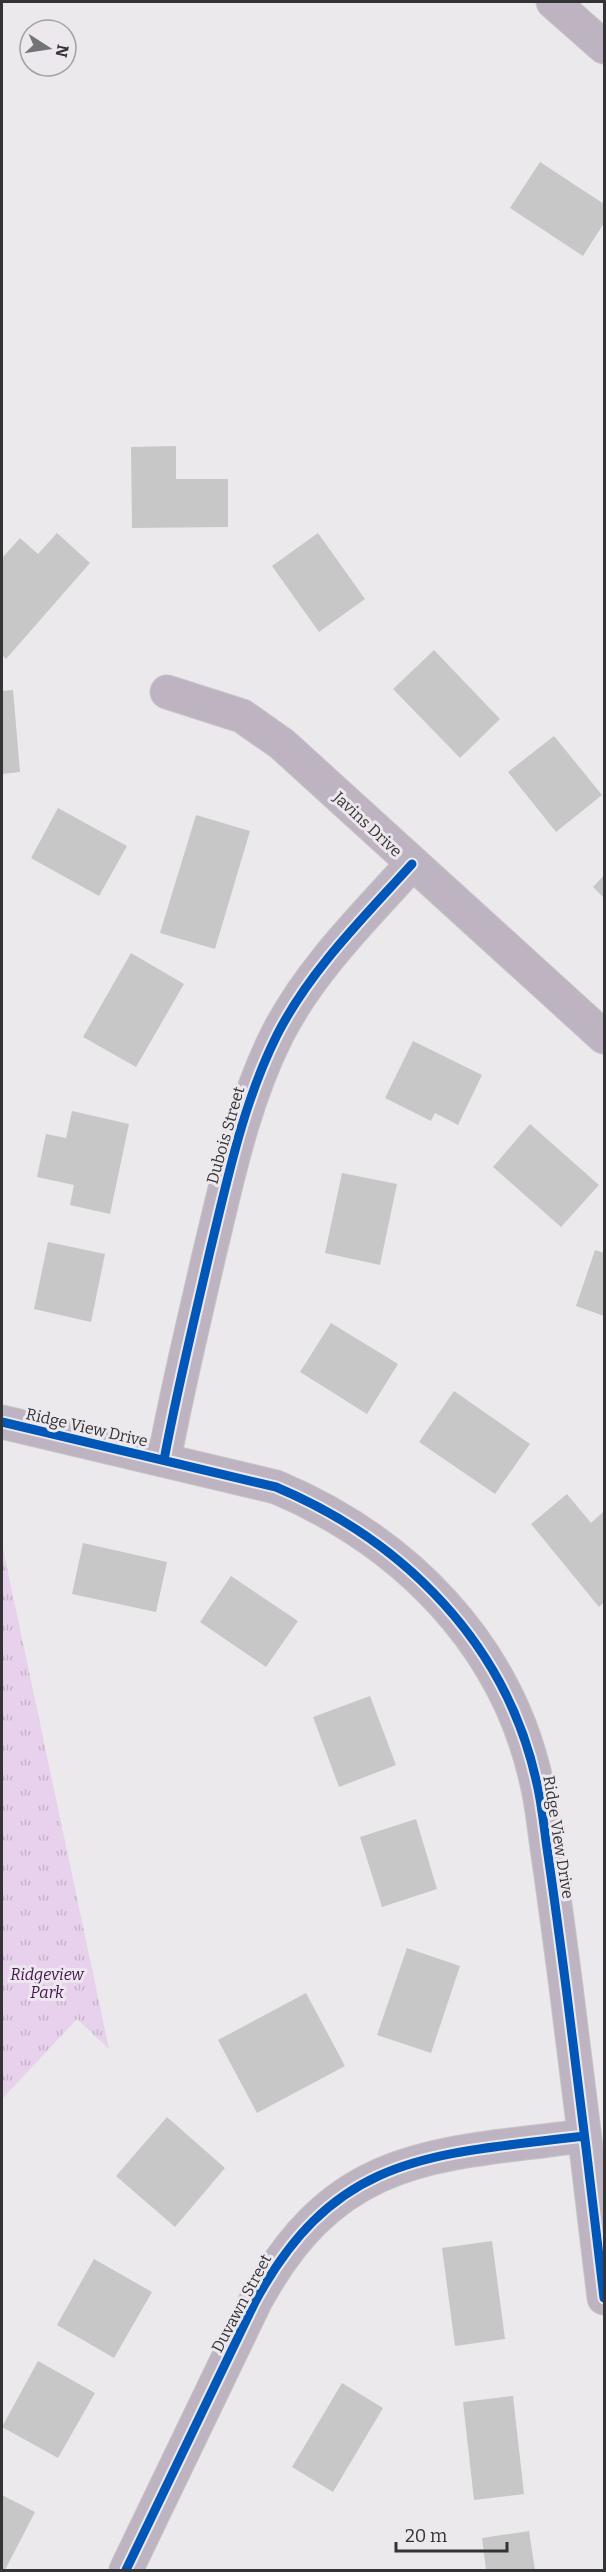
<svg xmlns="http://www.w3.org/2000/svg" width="606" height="2572" font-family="Bitter,serif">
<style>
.park{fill:url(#park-tufts)}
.building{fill:#c8c7c8}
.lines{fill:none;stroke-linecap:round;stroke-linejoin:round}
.minor-casing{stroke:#c6c5c7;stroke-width:35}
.minor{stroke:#beb4c1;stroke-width:33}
.cycleway-casing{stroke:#ece8ed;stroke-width:13}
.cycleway{stroke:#0057b8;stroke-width:9}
.labels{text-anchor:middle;stroke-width:6;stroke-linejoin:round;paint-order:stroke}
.street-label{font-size:16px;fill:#343335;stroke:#ece8ed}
.park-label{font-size:16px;font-style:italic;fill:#441350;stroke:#ece8ed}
</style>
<defs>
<pattern id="park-tufts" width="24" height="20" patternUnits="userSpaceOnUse" patternTransform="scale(1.5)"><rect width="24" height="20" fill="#e7d1ed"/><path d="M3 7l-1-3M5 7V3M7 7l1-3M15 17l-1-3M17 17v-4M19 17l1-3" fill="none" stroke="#c7b4cc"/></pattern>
</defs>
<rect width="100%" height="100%" fill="#ebe9ec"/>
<path class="park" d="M2 1544 109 2049 77 2019 2 2099Z"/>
<path class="building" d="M540 162 604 204V223L583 256 510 208Z
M176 446V479H228V527L132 528 131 447Z
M57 533 90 563 6 659 2 655V558L20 538 38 554Z
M318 533 365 599 319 632 272 566Z
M434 650 500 719 460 758 393 689Z
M13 690 20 772 2 774V691Z
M554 736 602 795 556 832 508 772Z
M58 808 127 846 99 896 31 858Z
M196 815 250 831 215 949 160 933Z
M604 875V898L593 887Z
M131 953 184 984 136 1067 83 1037Z
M413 1041 482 1075 458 1125 435 1113 431 1121 385 1098Z
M72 1111 129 1124 110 1214 70 1205 74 1185 37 1177 46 1134 66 1138Z
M530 1124 599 1185 561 1227 493 1167Z
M342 1173 397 1184 380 1265 325 1253Z
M48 1242 105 1254 91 1322 34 1309Z
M595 1250 604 1253V1316L576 1306Z
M331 1323 398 1364 367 1414 300 1372Z
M454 1391 530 1444 495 1494 419 1442Z
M567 1494 591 1523 604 1511V1602L599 1607 531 1524Z
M83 1543 167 1562 156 1612 72 1594Z
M231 1576 298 1621 266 1667 200 1622Z
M370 1696 396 1765 339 1787 313 1717Z
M416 1819 437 1889 382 1907 360 1837Z
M407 1948 460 1966 431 2053 377 2035Z
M306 1993 345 2066 257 2113 218 2040Z
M167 2117 225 2168 175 2227 116 2176Z
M492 2241 505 2339 455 2346 442 2248Z
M94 2259 152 2292 114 2358 57 2325Z
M38 2361 95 2393 58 2458 2 2427Z
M342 2383 383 2408 333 2492 292 2467Z
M513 2396 524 2494 474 2500 463 2402Z
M2 2495 35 2512 5 2570H2Z
M529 2531 535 2570H486L482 2538Z"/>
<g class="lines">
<defs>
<path id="minor" d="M553 2 604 47
M167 692 242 716 282 744 604 1037
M2 1422 276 1487C404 1541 507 1644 537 1784 542 1805 544 1827 547 1848 554 1895 560 1941 566 1987 579 2091 592 2194 604 2298
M164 1460C177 1390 194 1321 210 1251 228 1177 243 1103 277 1035 310 970 364 917 412 864
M126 2570 255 2302C336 2152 432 2155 584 2136"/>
</defs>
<use href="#minor" class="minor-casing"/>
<use href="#minor" class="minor"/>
<defs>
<path id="cycleway" d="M2 1422 276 1487C404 1541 507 1644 537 1784 542 1805 544 1827 547 1848 554 1895 560 1941 566 1987 579 2091 592 2194 604 2298
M164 1460C177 1390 194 1321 210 1251 228 1177 243 1103 277 1035 310 970 364 917 412 864
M126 2570 255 2302C336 2152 432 2155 584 2136"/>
</defs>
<use href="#cycleway" class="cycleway-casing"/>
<use href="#cycleway" class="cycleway"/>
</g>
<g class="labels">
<g class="street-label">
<text transform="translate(368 824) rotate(43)" y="6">Javins Drive</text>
<text transform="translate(225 1135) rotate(-74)" y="6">Dubois Street</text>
<text transform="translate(87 1427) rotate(13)" y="6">Ridge View Drive</text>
<text transform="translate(559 1837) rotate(81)" y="6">Ridge View Drive</text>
<text transform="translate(241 2303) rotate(-62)" y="6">Duvawn Street</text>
</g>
<g class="park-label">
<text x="47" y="1980">Ridgeview<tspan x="47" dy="18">Park</tspan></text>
</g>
</g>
<rect width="606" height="2572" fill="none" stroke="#343335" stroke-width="6"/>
<g transform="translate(48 48) rotate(102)"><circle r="28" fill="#ece8ed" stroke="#a2a0a3" stroke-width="1.5"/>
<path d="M0-4.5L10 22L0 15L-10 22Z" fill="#747375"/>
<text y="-9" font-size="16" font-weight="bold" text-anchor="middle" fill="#343335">N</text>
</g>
<path d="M396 2542v9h111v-9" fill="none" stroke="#343335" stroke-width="3"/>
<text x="405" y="2542" font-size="18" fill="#343335" stroke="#ece8ed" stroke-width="4.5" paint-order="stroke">20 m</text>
</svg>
